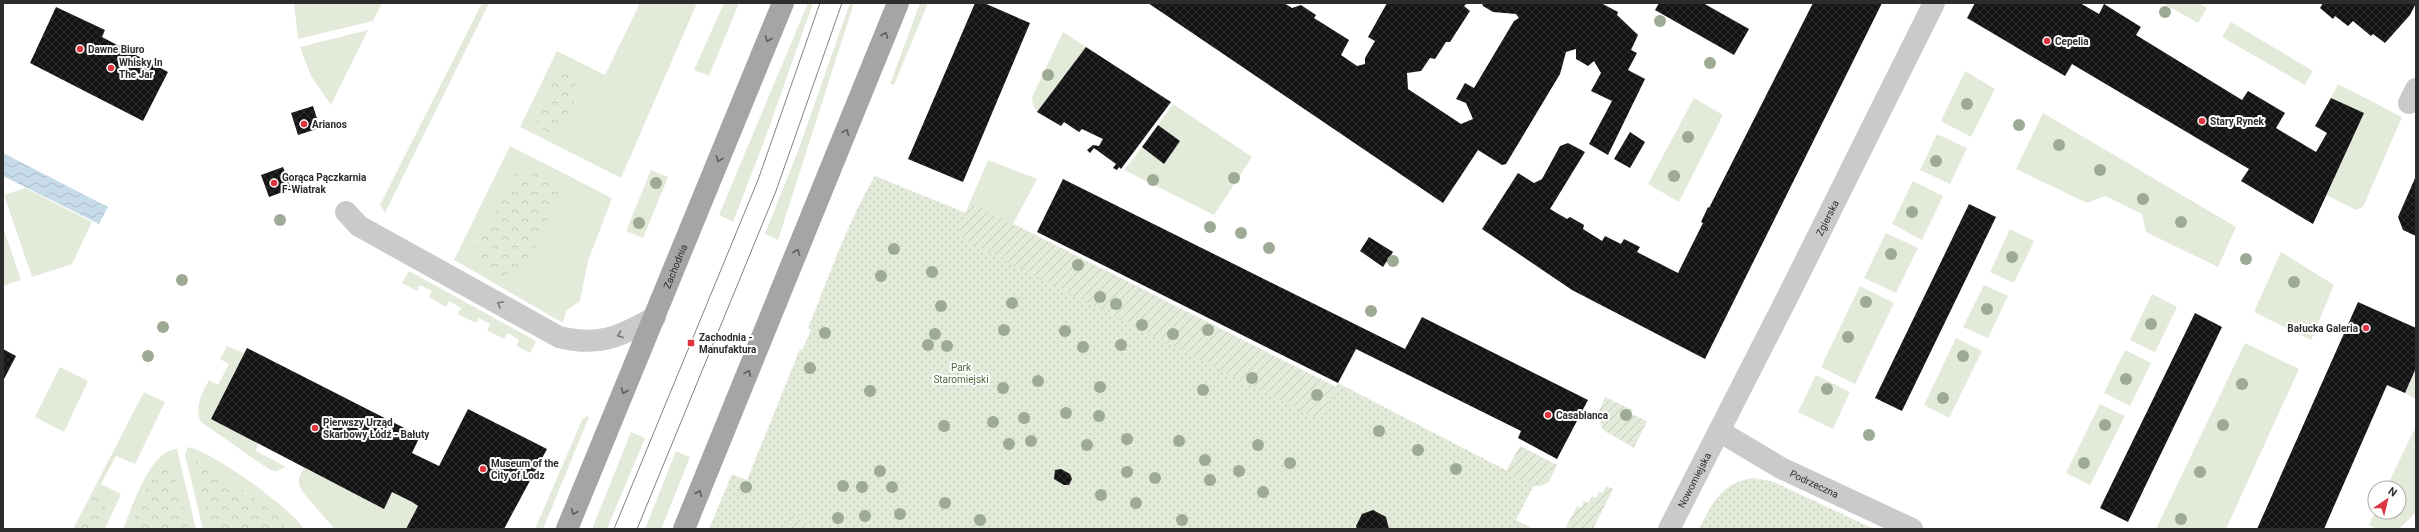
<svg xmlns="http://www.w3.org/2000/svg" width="2419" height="532" font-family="Roboto,sans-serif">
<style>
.grass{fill:#e3eada}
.forest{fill:url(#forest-crowns)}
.park{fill:url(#park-dots)}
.garden{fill:url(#garden-furrows)}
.water{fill:url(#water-waves)}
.building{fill:url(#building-cross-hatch)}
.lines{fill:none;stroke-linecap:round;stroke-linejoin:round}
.minor{stroke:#cacaca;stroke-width:22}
.major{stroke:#a5a5a5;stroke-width:22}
.tram{stroke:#828282;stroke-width:1}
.tree{fill:#9eab94}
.oneway{stroke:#5d5d5d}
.oneway2{stroke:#747474}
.poi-dot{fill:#dd353f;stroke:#fff;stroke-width:1.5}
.labels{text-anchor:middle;stroke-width:4;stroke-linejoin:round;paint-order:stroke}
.poi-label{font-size:10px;font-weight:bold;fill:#2d2d2d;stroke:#fff;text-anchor:start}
.street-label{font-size:10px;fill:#2d2d2d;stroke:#fff}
.park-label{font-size:10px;fill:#4f663c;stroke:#fff}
</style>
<defs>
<pattern id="forest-crowns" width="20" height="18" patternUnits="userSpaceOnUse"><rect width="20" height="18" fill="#e3eada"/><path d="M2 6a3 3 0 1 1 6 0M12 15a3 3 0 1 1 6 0" fill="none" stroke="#c3c9bb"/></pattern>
<pattern id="park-dots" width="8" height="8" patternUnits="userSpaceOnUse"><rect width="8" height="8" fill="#e3eada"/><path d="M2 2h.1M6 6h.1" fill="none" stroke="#c3c9bb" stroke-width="1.8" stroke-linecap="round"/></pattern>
<pattern id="garden-furrows" width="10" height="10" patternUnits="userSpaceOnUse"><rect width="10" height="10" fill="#e3eada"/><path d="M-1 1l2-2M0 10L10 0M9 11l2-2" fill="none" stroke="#c3c9bb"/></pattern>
<pattern id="water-waves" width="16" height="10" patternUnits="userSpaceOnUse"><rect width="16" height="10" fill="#c7dce9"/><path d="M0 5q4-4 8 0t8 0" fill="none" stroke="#abbdc8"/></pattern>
<pattern id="building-cross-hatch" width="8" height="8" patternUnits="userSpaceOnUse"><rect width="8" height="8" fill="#141414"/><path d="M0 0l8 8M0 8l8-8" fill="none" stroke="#2e2e2e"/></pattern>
</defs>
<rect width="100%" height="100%" fill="#fff"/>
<path class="grass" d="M294 3H382L373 21 298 39Z
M482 3H489L385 213 380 205Z
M640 3H697L621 178 520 127 557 51 605 75Z
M724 3H739L709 76 694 70Z
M808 3H813L765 139 733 222 719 215Z
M850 3H854L778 240 765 234 798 151Z
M920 3H928L894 85 890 84Z
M2163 3H2198L2207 8 2198 23Z
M2231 22 2313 71 2305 85 2222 37Z
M368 30 331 105 311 76 300 47Z
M1063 32 1086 47 1037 112 1033 105 1032 97Z
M1965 71 1995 89 1971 137 1941 121Z
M2338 84 2402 117 2363 207 2356 210 2326 195 2363 113 2331 98Z
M1694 98 1723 115 1679 202 1648 184Z
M1173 104 1252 157 1214 215 1124 170 1142 147 1164 163 1180 141 1158 125Z
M2043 113 2236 227 2218 267 2146 232 2142 214 2105 196 2087 203 2016 169Z
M1937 134 1967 148 1950 184 1920 170Z
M510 146 612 198 588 261 580 301 566 311 563 323 454 260Z
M988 160 1037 179 1013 224 970 202Z
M651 170 668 177 643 238 626 231Z
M1913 181 1943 196 1922 240 1892 224Z
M25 188 92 222 72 264 32 277 4 195Z
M3 227 21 280 3 286Z
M2010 229 2034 241 2014 283 1990 272Z
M1886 233 1918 248 1896 293 1864 278Z
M2281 252 2334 285 2311 340 2254 312Z
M409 271 536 341 530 353 516 346 519 340 508 333 504 339 487 330 490 324 479 318 476 323 457 314 461 308 449 301 446 307 429 297 432 291 420 285 417 291 402 283Z
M1984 285 2008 296 1988 338 1963 327Z
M1860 286 1894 303 1855 384 1821 367Z
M2152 294 2177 307 2155 352 2130 340Z
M1956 338 1982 351 1949 418 1924 405Z
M2245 343 2299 369 2226 529H2156Z
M227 346 244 353 211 419 258 444 256 451 286 467 276 471 270 470 201 422C194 408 202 393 209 380L218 385 229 364 220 359Z
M2125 350 2151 363 2130 406 2104 393Z
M60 367 88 381 64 432 35 417Z
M2416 368V399L2405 393Z
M1816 375 1850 392 1833 429 1798 412Z
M144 392 165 402 135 464 116 456 101 484 121 494 105 529H73Z
M2100 404 2125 416 2090 485 2066 473Z
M587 416 589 417 543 529H535L582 420Z
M2416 426V512L2399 529H2376L2369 525 2375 512H2399V488H2386Z
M631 432 645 438 607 529H592Z
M188 447C213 452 290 507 304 529H203L185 455Z
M177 449 196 529H123C133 506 149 451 177 449Z
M676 451 690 457 662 527 661 529H645Z
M304 468 383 508 392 492 418 506 406 529H334C327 518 299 492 299 483 298 478 302 472 304 468Z"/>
<path class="forest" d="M557 73 575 74 577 96 563 126 547 134 536 124Z
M518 169 541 174 561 187 533 257 518 271 501 276 470 259Z
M201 458 275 514 288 529H213L193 465Z
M163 462 175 474 188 529H130L153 472Z
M97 490 108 502 97 529H77Z"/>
<path class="park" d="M875 176 966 213 970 202 1336 387 1338 383 1534 485 1516 520 1533 529H709L732 474 747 480 800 349 802 350 811 330 808 328C829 277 847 223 875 176Z
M1754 478 1774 482 1874 529H1699C1712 503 1722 482 1754 478Z"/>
<path class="garden" d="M970 202 1336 387 1322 415 1320 417H1314L962 239 960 228Z
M1605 397 1633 410 1631 414 1647 421 1634 448 1603 430 1598 414Z
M1520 446 1557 465C1554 470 1552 478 1548 482 1538 494 1516 476 1506 471Z
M1606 486 1613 489 1593 529H1565L1577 506 1581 508 1584 501 1588 503 1592 497 1596 498 1599 492 1603 493Z
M792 515 819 529H785Z"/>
<path class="water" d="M3 153 108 207 99 224 3 176Z"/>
<path class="building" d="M975 3H984L1030 23 963 182 908 159Z
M1148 3H1284L1292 8 1301 5 1316 15 1314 18 1349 40 1341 55 1357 66 1365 64V58L1375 41 1368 37 1387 3H1467L1464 6 1470 11 1450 42H1446L1435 59 1430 58 1421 71 1407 73 1408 89 1461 124 1473 119 1466 103 1456 99 1465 83 1474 88 1514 21 1519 18 1516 14 1493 12 1483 6 1482 3H1601L1618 12 1617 15 1638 35 1631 50 1637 53 1628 70 1645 79 1608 155 1589 144 1612 101 1591 91 1601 73 1594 61 1588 66 1576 59V49L1566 52 1560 74 1506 164 1502 165 1478 150 1443 203Z
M1659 3H1703L1749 29 1734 55 1655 10Z
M1813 3H1882L1705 359 1572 290 1482 229 1518 173 1534 183 1542 179 1560 146 1568 143 1585 152 1550 209 1567 219 1570 217 1584 225 1583 229 1602 241 1605 236 1621 244 1624 239 1640 247 1637 252 1678 273 1703 223 1701 222 1708 207 1709 208Z
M1975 3H2080L2099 14 2104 4 2141 27 2136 35 2242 100 2248 91 2285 113 2276 128 2316 152 2327 133 2315 126 2331 98 2364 113 2313 224 2241 181 2249 169 2072 64 2065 76 1967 18Z
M2323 3H2416L2410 15 2385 43 2373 34 2371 36 2353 21 2348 26 2335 16 2333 19 2320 8Z
M56 7 105 30 102 37 168 72 143 121 30 63Z
M1086 47 1171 102 1121 169 1119 167 1117 170 1113 168 1116 164 1094 148 1090 153 1087 150 1093 145 1099 146 1103 139 1082 129 1079 132 1064 122 1061 126 1037 112Z
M313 106 320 128 298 135 291 113Z
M1158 125 1180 141 1164 164 1142 147Z
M1630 132 1645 142 1630 168 1614 159Z
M283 167 291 189 269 197 261 175Z
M2416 176V236L2403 230 2398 217Z
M1063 179 1405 349 1422 317 1588 400 1557 459 1518 438 1521 431 1356 349 1338 383 1037 232Z
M1969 204 1996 217 1902 411 1875 398Z
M1369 237 1393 252 1383 267 1360 251Z
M2358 302 2416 328V368L2405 393 2387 385 2324 529H2257Z
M2195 313 2222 327 2128 522 2100 508Z
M247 348 420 436 412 453 439 466 468 409 547 449 504 529H406L418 506 412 502 392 492 384 509 211 419Z
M3 349 16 356 3 381Z
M1061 469 1070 474 1072 479 1069 485H1064L1054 479 1055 470Z
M1373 510 1386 517 1389 529H1357L1356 526 1362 514Z"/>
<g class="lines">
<g class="minor">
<path d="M2409 103 2416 89"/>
<path d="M346 212 359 226 559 337C598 347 620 337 655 317"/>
<path id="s1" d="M1719 431 1781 468 1912 529"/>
<path id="s2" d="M1669 529 1788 296 1934 3"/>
</g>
<g class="major">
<path id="s3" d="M567 529 783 3"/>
<path d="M684 529 898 3"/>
</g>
<path class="tram" d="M614 529 758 180 820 3
M637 529 776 191 842 3"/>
</g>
<g class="tree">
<circle cx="2165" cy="12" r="6"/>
<circle cx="1660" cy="21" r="6"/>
<circle cx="1710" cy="63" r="6"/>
<circle cx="1048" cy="75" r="6"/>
<circle cx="1967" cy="104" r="6"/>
<circle cx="2019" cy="125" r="6"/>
<circle cx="1688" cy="137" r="6"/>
<circle cx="2059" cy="145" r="6"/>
<circle cx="1936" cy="161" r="6"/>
<circle cx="2100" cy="170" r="6"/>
<circle cx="1674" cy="176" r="6"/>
<circle cx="1234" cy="178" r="6"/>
<circle cx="1153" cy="180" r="6"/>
<circle cx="656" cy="183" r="6"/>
<circle cx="2143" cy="199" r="6"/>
<circle cx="1912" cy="212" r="6"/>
<circle cx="280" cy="220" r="6"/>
<circle cx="2181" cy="222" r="6"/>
<circle cx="639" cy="223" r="6"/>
<circle cx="1210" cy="227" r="6"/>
<circle cx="1241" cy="233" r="6"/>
<circle cx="1269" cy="248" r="6"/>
<circle cx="894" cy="249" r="6"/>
<circle cx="1891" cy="254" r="6"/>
<circle cx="2012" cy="257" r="6"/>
<circle cx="2246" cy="259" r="6"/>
<circle cx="1393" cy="261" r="6"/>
<circle cx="1078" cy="265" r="6"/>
<circle cx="932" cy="272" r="6"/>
<circle cx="881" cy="276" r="6"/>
<circle cx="182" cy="280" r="6"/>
<circle cx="2294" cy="282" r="6"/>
<circle cx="1100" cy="297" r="6"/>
<circle cx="1866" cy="302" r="6"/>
<circle cx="1012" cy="303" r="6"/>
<circle cx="1116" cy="304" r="6"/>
<circle cx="941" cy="306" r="6"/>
<circle cx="1987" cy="309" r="6"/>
<circle cx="1371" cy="311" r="6"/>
<circle cx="2151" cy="324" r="6"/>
<circle cx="1142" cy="325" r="6"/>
<circle cx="163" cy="327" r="6"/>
<circle cx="1004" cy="330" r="6"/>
<circle cx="1208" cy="330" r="6"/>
<circle cx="1065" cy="331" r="6"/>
<circle cx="825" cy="333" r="6"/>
<circle cx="935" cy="334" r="6"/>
<circle cx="1173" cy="334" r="6"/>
<circle cx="1848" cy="337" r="6"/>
<circle cx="928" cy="345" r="6"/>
<circle cx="1121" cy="345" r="6"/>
<circle cx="947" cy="346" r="6"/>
<circle cx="1083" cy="347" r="6"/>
<circle cx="148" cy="356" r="6"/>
<circle cx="1963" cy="356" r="6"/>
<circle cx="810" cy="368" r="6"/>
<circle cx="1252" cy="378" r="6"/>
<circle cx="2126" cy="379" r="6"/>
<circle cx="1038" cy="381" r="6"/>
<circle cx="2242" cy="384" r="6"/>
<circle cx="1100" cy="387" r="6"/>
<circle cx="1003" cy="388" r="6"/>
<circle cx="1827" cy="389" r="6"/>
<circle cx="1203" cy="390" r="6"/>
<circle cx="870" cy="391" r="6"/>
<circle cx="1317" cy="395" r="6"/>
<circle cx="1943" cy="398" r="6"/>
<circle cx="1066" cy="413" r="6"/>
<circle cx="1626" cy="415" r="6"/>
<circle cx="1099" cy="416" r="6"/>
<circle cx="1024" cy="418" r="6"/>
<circle cx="993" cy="422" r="6"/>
<circle cx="2105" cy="425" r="6"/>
<circle cx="2223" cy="425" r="6"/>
<circle cx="944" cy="426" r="6"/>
<circle cx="1379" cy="431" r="6"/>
<circle cx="1869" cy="435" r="6"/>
<circle cx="1127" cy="439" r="6"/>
<circle cx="1031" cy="441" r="6"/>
<circle cx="1179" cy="441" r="6"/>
<circle cx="1009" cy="444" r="6"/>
<circle cx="1087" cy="445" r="6"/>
<circle cx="1258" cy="445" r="6"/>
<circle cx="1418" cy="450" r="6"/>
<circle cx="1205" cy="460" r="6"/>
<circle cx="1290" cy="463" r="6"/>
<circle cx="2084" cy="463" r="6"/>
<circle cx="1456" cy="469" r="6"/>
<circle cx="880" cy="471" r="6"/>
<circle cx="1239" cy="471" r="6"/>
<circle cx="1127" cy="472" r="6"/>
<circle cx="2200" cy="472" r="6"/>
<circle cx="1155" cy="478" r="6"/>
<circle cx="1210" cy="480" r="6"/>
<circle cx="843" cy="486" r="6"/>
<circle cx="746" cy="487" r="6"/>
<circle cx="862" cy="487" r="6"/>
<circle cx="892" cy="487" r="6"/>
<circle cx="1263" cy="492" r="6"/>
<circle cx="1101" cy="495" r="6"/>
<circle cx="945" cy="503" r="6"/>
<circle cx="1136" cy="503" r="6"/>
<circle cx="900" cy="514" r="6"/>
<circle cx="865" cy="516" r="6"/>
<circle cx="838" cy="518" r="6"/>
<circle cx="2181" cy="519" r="6"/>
<circle cx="980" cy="520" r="6"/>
<circle cx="1182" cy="520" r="6"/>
</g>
<defs><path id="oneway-chevron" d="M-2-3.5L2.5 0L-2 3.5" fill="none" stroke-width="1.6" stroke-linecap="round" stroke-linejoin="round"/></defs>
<g class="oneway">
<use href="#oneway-chevron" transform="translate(885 35) rotate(-68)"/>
<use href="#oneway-chevron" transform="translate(768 39) rotate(112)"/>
<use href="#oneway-chevron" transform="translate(846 132) rotate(-68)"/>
<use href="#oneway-chevron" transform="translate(719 159) rotate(112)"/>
<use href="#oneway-chevron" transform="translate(797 252) rotate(-68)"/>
<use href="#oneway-chevron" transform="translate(748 373) rotate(-68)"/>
<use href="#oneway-chevron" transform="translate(624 391) rotate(112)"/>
<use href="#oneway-chevron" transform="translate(699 493) rotate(-67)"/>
<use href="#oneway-chevron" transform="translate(574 512) rotate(112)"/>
</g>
<g class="oneway2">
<use href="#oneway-chevron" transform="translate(500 304) rotate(-150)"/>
<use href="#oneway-chevron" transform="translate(620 335) rotate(160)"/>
</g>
<g class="poi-dot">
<circle cx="2047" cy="41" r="4"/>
<circle cx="80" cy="49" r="4"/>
<circle cx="111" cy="68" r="4"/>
<circle cx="2202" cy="121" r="4"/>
<circle cx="304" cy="124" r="4"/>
<circle cx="274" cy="183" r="4"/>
<circle cx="2366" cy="328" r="4"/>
<rect x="687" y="339" width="8" height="8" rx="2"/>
<circle cx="1548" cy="415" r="4"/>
<circle cx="315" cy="428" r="4"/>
<circle cx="483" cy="469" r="4"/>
</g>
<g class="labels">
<g class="poi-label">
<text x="2055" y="45">Cepelia</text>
<text x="88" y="53">Dawne Biuro</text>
<text x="119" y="66">Whisky In<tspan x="119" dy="12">The Jar</tspan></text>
<text x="2210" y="125">Stary Rynek</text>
<text x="312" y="128">Arianos</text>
<text x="282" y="181">Gorąca Pączkarnia<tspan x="282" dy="12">F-Wiatrak</tspan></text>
<text x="2358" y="332" text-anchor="end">Bałucka Galeria</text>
<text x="699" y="341">Zachodnia -<tspan x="699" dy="12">Manufaktura</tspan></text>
<text x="1556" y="419">Casablanca</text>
<text x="323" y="426">Pierwszy Urząd<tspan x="323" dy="12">Skarbowy Łódź - Bałuty</tspan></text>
<text x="491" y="467">Museum of the<tspan x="491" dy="12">City of Lodz</tspan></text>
</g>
<g class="street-label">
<text dy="4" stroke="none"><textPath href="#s2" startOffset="349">Zgierska</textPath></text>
<text dy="4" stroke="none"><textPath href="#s3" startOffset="284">Zachodnia</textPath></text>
<text dy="4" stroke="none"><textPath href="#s2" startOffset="55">Nowomiejska</textPath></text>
<text dy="4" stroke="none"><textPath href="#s1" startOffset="109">Podrzeczna</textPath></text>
</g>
<g class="park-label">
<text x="961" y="371">Park<tspan x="961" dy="12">Staromiejski</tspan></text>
</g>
</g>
<rect width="2419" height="532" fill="none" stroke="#2d2d2d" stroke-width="8"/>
<g transform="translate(2387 500) rotate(35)"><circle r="19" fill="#ffffff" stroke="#ababab"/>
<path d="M0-3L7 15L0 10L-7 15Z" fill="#dd353f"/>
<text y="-6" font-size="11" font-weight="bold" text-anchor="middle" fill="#2d2d2d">N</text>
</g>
</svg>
